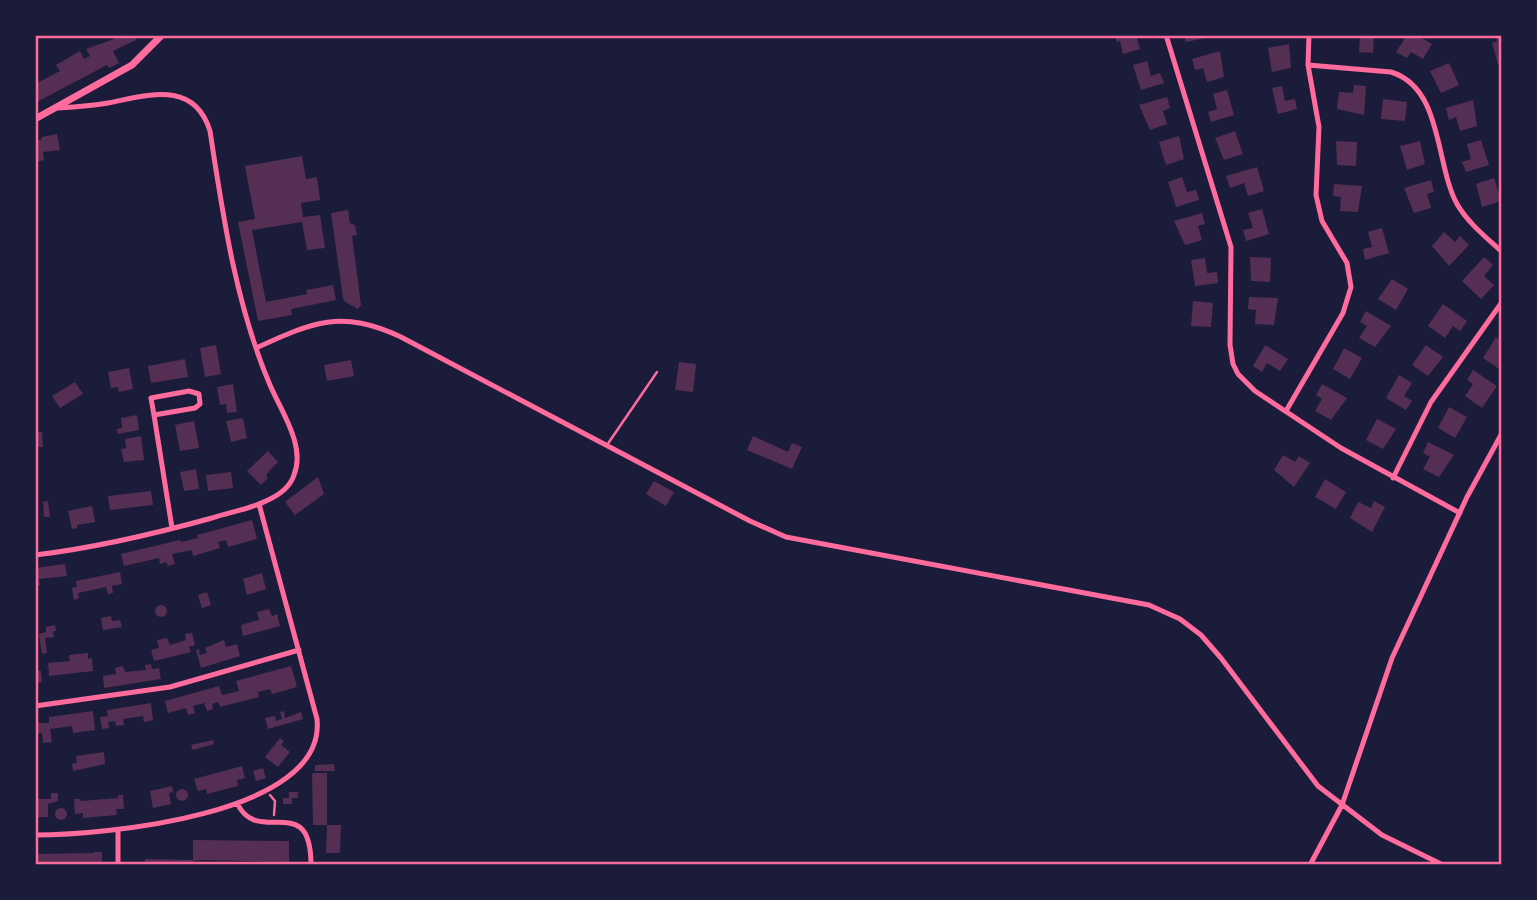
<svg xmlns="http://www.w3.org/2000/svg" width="1537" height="900" font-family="'Playfair Display',serif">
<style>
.building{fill:#542f53}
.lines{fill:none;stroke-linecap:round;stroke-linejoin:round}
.path{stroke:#ff6b9d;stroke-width:2.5}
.service{stroke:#ff6b9d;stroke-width:2.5}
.minor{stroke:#ff6b9d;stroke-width:5}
.tertiary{stroke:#ff6b9d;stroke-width:7}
.neatline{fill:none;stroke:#ff6b9d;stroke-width:2.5}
</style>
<rect width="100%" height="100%" fill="#1b1b3a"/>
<path class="building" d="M113 35H134L136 40 113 51 119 63 109 68 107 65 35 103V84L60 71 56 65 80 51 84 59 90 56 86 49 114 39Z
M1115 35H1136L1140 49 1123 54 1120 41 1117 42Z
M1184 35H1204L1205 38 1186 42Z
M1345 35H1374L1373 53 1359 52 1360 38 1345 37Z
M1407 35H1422L1420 37 1432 44 1423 59 1411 52 1407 58 1396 52Z
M1496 35H1502V64L1498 65 1492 43 1497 41Z
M1289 44 1291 68 1272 72 1268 48Z
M1220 51 1224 77 1207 82 1203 68 1195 70 1192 59Z
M1147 61 1151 76 1160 73 1164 83 1141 90 1133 65Z
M1449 63 1459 85 1441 93 1430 71Z
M1354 85 1366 86 1364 115 1337 109 1339 92 1353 93Z
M1282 86 1285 101 1295 99 1297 109 1278 114 1272 88Z
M1227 90 1234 115 1211 122 1208 112 1217 109 1213 94Z
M1167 97 1170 108 1163 111 1167 124 1150 130 1139 105Z
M1383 99 1407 102 1405 121 1381 119Z
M1473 100 1477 126 1460 131 1456 117 1449 120 1446 108Z
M1235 131 1243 154 1224 160 1215 138Z
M57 134 60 150 43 152 44 160 35 162V141L41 140 42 137Z
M1179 136 1184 159 1166 165 1159 142Z
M1481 140 1489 165 1466 172 1462 162 1471 159 1467 144Z
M1336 141 1357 142 1356 166 1337 165Z
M1420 141 1425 164 1407 170 1400 146Z
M302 156 306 179 317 177 320 200 301 203 303 217 320 215 325 248 307 250 302 222 252 230 266 302 307 294 306 290 333 285 336 300 291 309 292 315 258 321 238 222 255 219 245 166Z
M1257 167 1264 191 1248 196 1244 183 1230 188 1226 176Z
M1182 177 1187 192 1196 190 1199 200 1176 207 1168 182Z
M1494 178 1501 201 1482 207 1476 184Z
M1431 180 1434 192 1427 194 1431 208 1414 213 1404 188Z
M1334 184 1362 186 1358 212 1340 211 1341 197 1333 196Z
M1262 209 1269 234 1246 241 1243 230 1253 228 1248 213Z
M348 210 350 223 355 225 357 235 352 236 361 305 358 309 345 302 343 298 331 213Z
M1202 213 1205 224 1198 226 1202 240 1185 245 1174 221Z
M1382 228 1389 253 1365 260 1363 249 1372 247 1368 232Z
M1444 232 1455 242 1460 236 1469 245 1449 266 1432 246Z
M1250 257 1271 258 1270 282 1251 281Z
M1484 257 1493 265 1484 276 1494 285 1481 299 1462 281Z
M1205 258 1207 273 1217 272 1218 283 1195 286 1191 260Z
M1392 279 1408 289 1396 310 1378 299Z
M1249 297 1278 298 1274 325 1255 324 1256 310 1248 309Z
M1193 301 1213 303 1211 327 1191 326Z
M1443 304 1467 321 1460 331 1453 326 1445 338 1428 326Z
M1366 311 1391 326 1375 347 1359 338 1367 326 1360 322Z
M1496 337 1502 342V365L1499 369 1483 358Z
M216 345 221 374 205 377 200 348Z
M1265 345 1288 359 1280 371 1267 363 1262 372 1253 366Z
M1426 345 1443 357 1428 376 1412 365Z
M1344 348 1362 358 1350 379 1333 369Z
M185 359 188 377 151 383 148 366Z
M351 360 354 376 327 381 324 365Z
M679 362 696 364 693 392 675 390Z
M129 368 133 389 119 392 118 387 111 388 108 372Z
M1473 370 1497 386 1482 408 1465 396 1473 384 1467 380Z
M1399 375 1412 383 1404 396 1412 401 1406 410 1386 398Z
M75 382 83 394 60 408 52 396Z
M233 384 237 412 227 413 226 404 220 405 217 387Z
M1322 384 1347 398 1331 420 1315 411 1322 399 1316 395Z
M1449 407 1467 417 1455 438 1438 428Z
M137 415 139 430 118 434 117 429 122 428 121 418Z
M243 418 247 438 231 442 226 421Z
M1377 419 1396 429 1383 449 1366 440Z
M194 421 199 448 180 451 175 425Z
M36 432H42L43 447H37Z
M141 436 144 460 124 462 121 449 126 448 125 439Z
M753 436 788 452 792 443 802 447 792 469 747 450Z
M1428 442 1454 455 1439 477 1423 469 1430 457 1423 453Z
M268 451 278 462 269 471 266 476 268 478 261 485 247 471Z
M1283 455 1295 462 1299 456 1310 463 1294 487 1274 470Z
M196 469 199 489 184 491 180 472Z
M231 472 233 488 208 491 206 475Z
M318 477 324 494 295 515 285 502Z
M1325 479 1346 492 1336 509 1315 497Z
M654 481 674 492 666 506 646 494Z
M151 491 153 505 110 510 108 496Z
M48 501 50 517H44L43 502Z
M1374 501 1385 507 1372 532 1350 518 1358 502 1371 508Z
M92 506 95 522 77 525V528L72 529 68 511Z
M252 520 257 539 228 547 226 540 218 542 220 548 193 556 192 550 172 554 175 564 168 566 166 562 160 564 159 558 124 566 121 554 180 540 181 542 198 538 197 535Z
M65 564 67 576 39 579 40 585 35 586V568Z
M120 572 122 584 112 586 113 593 108 594 106 587 78 593 79 598 74 600 72 588 77 587 76 581Z
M262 573 266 589 247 595 243 579Z
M207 592 211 605 202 608 198 595Z
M155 611a6 6 0 1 1 12 0a6 6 0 1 1-12 0Z
M269 609 272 616 277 614 280 626 243 636 241 625 259 620 257 612Z
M111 616 112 621 120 620 122 627 103 630 101 618Z
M55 625 56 631H53L54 637 45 638 47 653 42 654 39 634 46 632V627Z
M192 633 195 645 189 647 191 652 154 661 151 650 159 648 157 640 167 638 170 645 186 640 185 634Z
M224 640 226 647 237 644 240 656 201 668 196 650 199 649 200 655 207 653 205 648Z
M88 653V659L92 658 93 671 49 676 48 663 70 661 69 655Z
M151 664 152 669 159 668 161 679 104 688 103 676 116 674 115 668 123 666 125 672 146 670 145 665Z
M291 666 297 687 272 694 270 689 258 692 259 697 220 707 218 702 212 704 213 709 207 711 204 703 193 706 195 713 188 715 186 708 168 713 165 701 219 686 222 695 239 691 236 681Z
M35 671H41L42 682 35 683Z
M151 703 153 720 144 722 143 716 123 719 124 725 116 726 115 721 108 722 109 728 102 729 100 717 108 716 107 710Z
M93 711 95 730 73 733 72 726 50 729 52 742 43 743 42 733H37L36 723H49V717Z
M284 711 285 718 301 712 303 719 268 729 265 718 275 716 276 721 282 719 280 712Z
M280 738 284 741 281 745 290 752 278 767 265 757Z
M213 740 214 744 193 750 191 745Z
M104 752 105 764 73 771 72 764 77 763 76 756Z
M334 764 335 771H315V765Z
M242 766 245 778 237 780 238 786 207 794 206 789 198 791 194 779Z
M263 768 266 778 256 781 253 771Z
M312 773H327V825H313Z
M172 786 173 792 169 793 171 804 153 808 150 791Z
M176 795a6 6 0 1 1 12 0a6 6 0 1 1-12 0Z
M289 792H298V798H292V804H283V798H289Z
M51 793H58V801L48 804V817H35V799H51Z
M118 795H123L124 809H116L117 815 83 818V813L75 814 74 799H80L81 801 118 798Z
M55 814a6 6 0 1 1 12 0a6 6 0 1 1-12 0Z
M327 825H341L340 853H326Z
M193 840 289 841V862L202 860 193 861V865H145V859L193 860Z
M94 852H102V865H35V854L94 853Z"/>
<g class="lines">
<path class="path" d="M270 795 275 801 274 815"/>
<path class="service" d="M607 445 657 372"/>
<path class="minor" d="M1166 35 1231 247 1230 345 1233 364 1238 374 1255 391 1341 448 1460 513
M1308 65 1391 72C1443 88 1435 164 1457 204 1468 223 1487 238 1502 252
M256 348C313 322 341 309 401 337L750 521 786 537 1149 605 1180 619 1201 635 1221 658 1318 786 1382 835 1443 865
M1286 411 1343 313 1351 287 1347 263 1322 221 1316 195 1319 127 1308 65 1309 35
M154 415 195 408 200 404 199 394 189 391 151 398 154 415 172 528
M1393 478 1431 402 1502 302
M35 555C95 548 154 534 212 518 230 512 251 509 268 500 279 495 290 487 294 475 306 446 281 411 270 385 236 305 223 217 210 131 194 80 149 95 108 103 91 106 75 107 58 108
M35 706 170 687 299 650
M237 803C258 848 311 789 311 865
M118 830V865
M35 835C100 835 327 816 317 719L259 504
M1310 865 1342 805 1392 658 1467 497 1502 433"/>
<path class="tertiary" d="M35 119 132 65 162 35"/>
</g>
<rect width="1537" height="900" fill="none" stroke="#1b1b3a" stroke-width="74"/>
<rect x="37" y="37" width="1463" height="826" class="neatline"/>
</svg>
